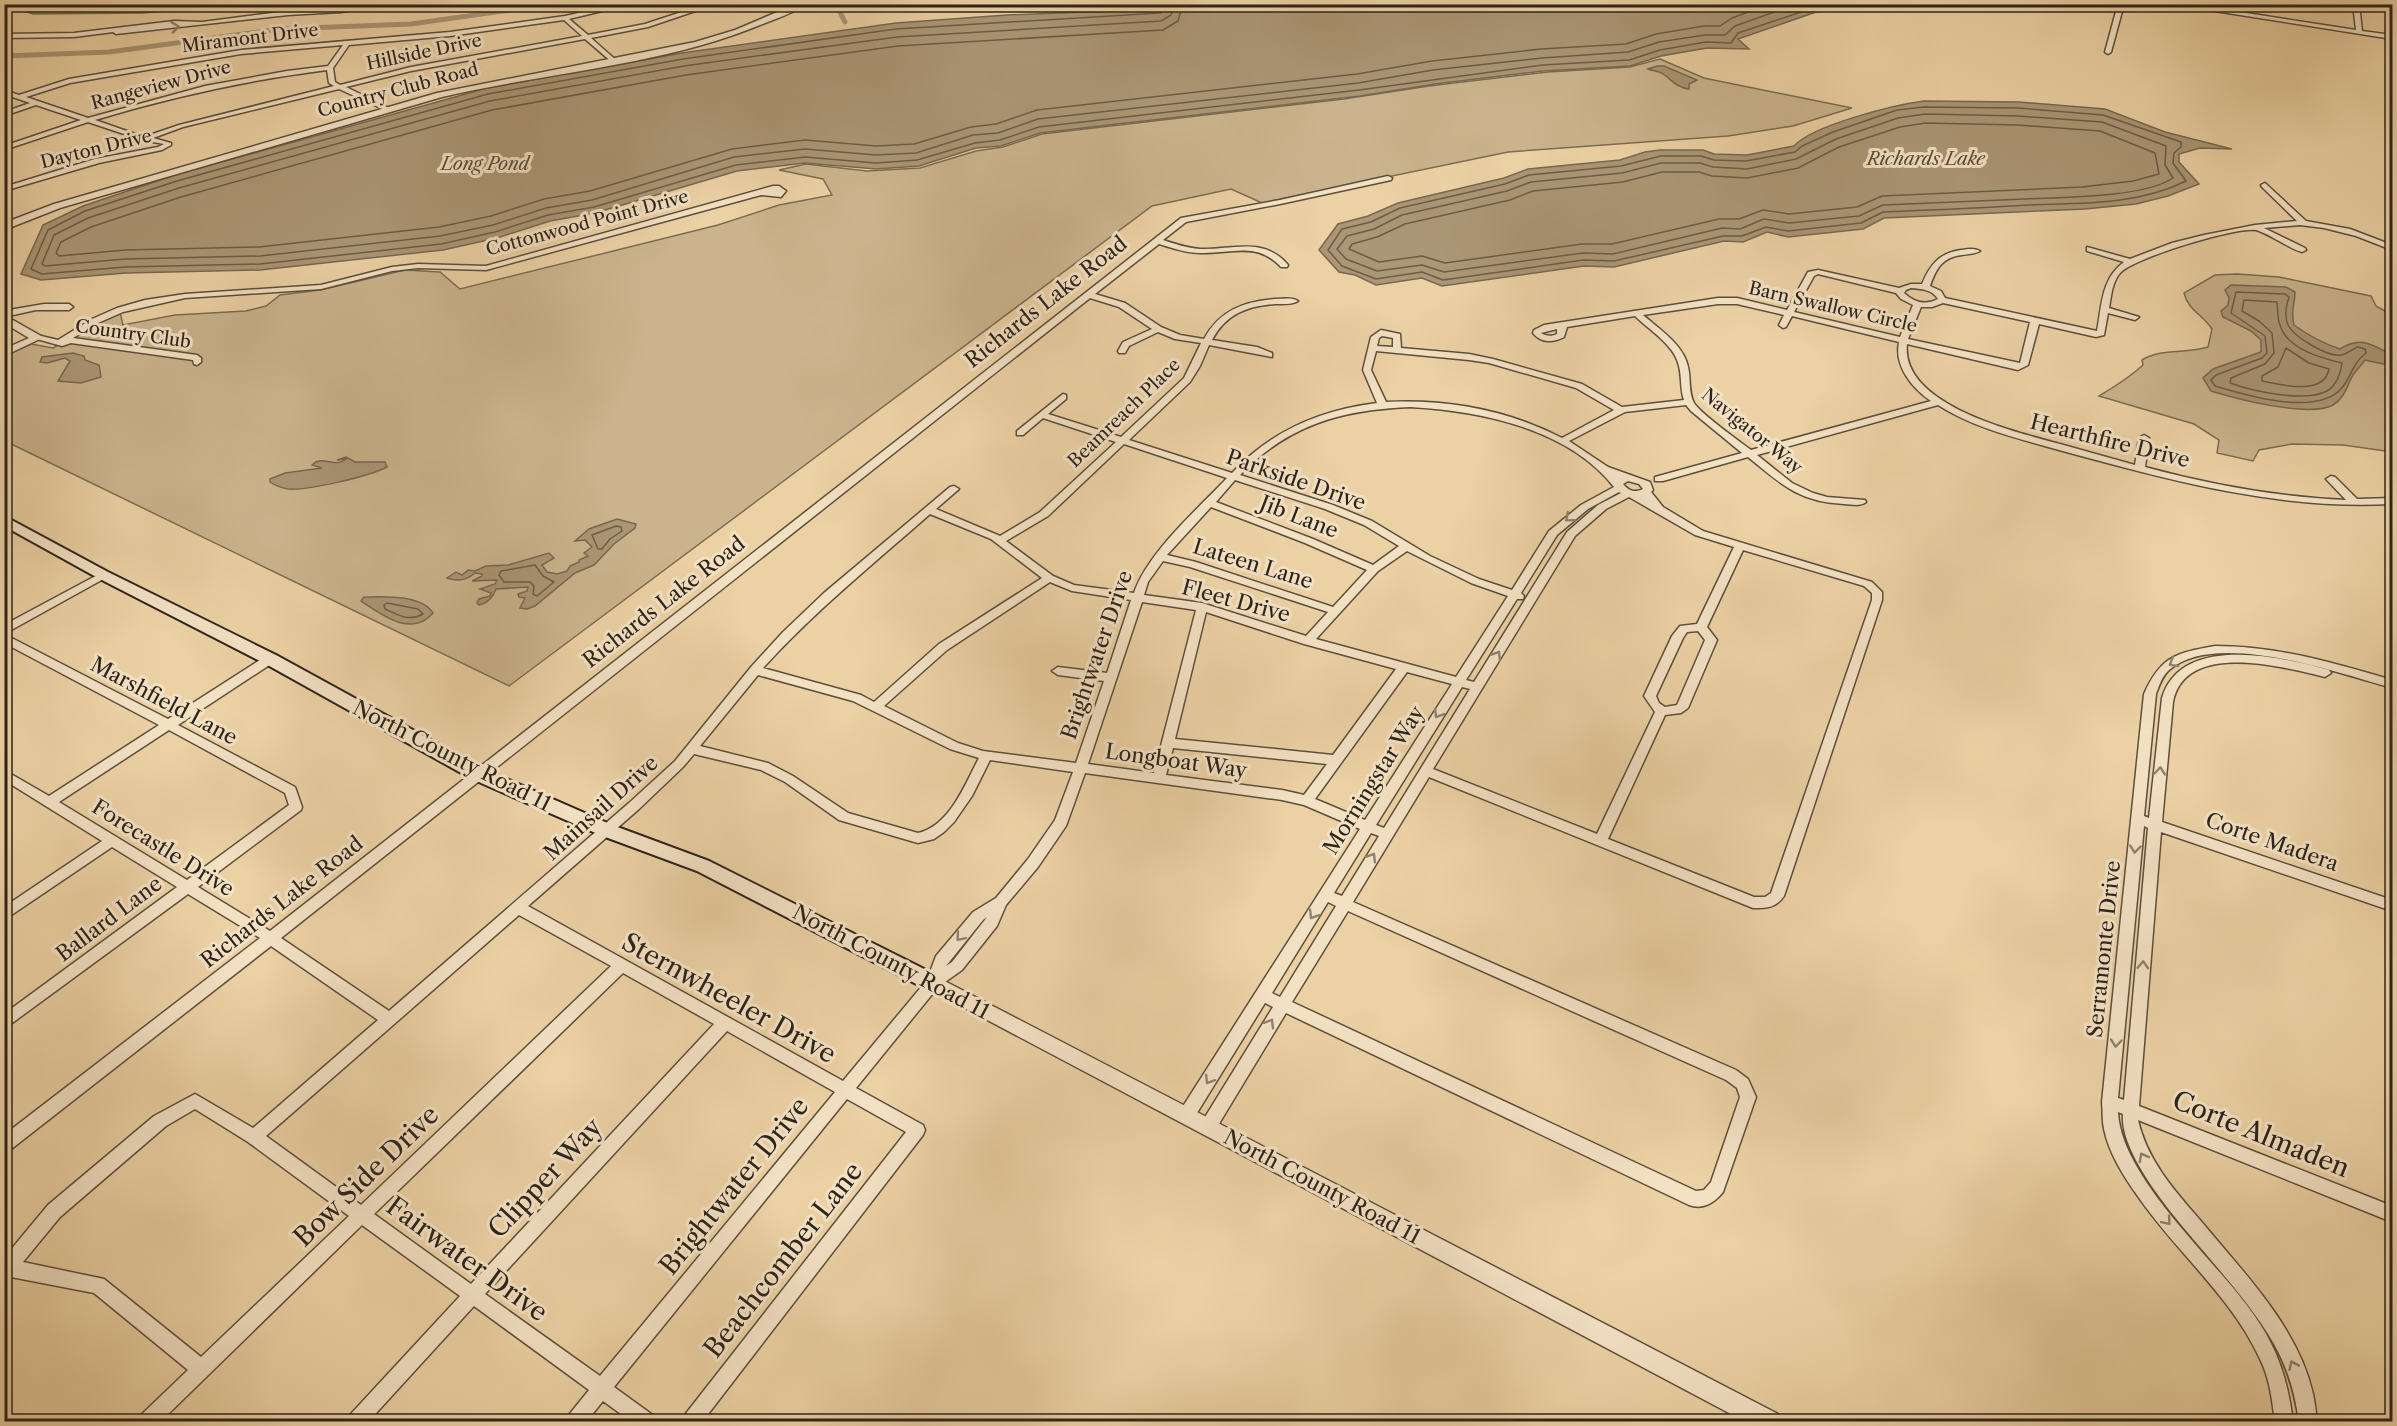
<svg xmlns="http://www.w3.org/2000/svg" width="2397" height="1426" font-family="'Libre Caslon Text',serif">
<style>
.green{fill:#cbb48d;stroke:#7c6c54;stroke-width:1.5}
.water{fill:#ab9675;stroke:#786851;stroke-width:1.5}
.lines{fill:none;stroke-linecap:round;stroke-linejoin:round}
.shore{stroke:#6c5d48;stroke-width:1.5}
.canal{stroke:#ab9675;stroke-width:5}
.minor-casing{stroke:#5c4f3c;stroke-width:3}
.tertiary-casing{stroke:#5c4f3c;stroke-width:3}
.secondary-casing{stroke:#2c241a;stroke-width:4}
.minor{fill:#f3e1c4;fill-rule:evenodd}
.tertiary{fill:#f3e1c4;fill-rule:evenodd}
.secondary{fill:#f3e1c4;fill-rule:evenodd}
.oneway{stroke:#90826f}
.labels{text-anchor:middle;stroke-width:6;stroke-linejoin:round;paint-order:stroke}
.far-street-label{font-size:18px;fill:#2c241a;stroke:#f3e1c4}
.far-water-label{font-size:18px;font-style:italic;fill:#584c3a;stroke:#f3e1c4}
.street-label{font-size:21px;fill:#2c241a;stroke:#f3e1c4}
.near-street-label{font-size:26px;fill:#2c241a;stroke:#f3e1c4}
</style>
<rect width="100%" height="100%" fill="#ecd1a4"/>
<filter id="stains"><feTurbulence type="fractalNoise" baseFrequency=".00333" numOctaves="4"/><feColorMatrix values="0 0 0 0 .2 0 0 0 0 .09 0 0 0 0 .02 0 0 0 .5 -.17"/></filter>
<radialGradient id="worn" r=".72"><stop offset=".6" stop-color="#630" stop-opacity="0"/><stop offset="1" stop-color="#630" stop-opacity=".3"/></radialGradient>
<path class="green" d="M1660 59 1704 78 1852 108 1793 126 1728 136 1508 152 1262 203 1231 189 1152 206 509 686 5 441 4 356 31 344 53 348 104 319 120 312 123 325 175 315 246 311 266 306 280 295 320 290 405 270 440 272 460 289 718 225 779 205 832 195 823 179 779 170 806 164 867 171 920 168 976 151 1003 147 1042 134 1344 99 1429 86 1548 72 1630 67Z
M2237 274 2279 277 2371 296 2376 306 2392 315V452L2343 445 2292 444 2259 450 2253 461 2217 453 2219 440 2194 424 2099 396C2114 387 2130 377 2143 365L2142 360C2161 348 2186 354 2208 347L2212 329C2203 315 2188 310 2184 293L2215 275Z"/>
<path class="water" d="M5 4H240V5L142 13 33 14 21 10 5 14Z
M1189 4 1838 5 1835 9 1816 12 1738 39 1749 49 1707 48 1661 56 1630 66 1543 71 1435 84 1360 96 1040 133 1001 146 976 148 919 166 876 169 805 163 737 171 595 213 550 221 497 238 443 250 260 270 126 273 41 280 21 274 43 225 83 206 175 175 487 88 682 53 896 23 1007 15 1135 10Z
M1657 66H1664L1697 80 1689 84V89C1677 88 1672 80 1663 74 1660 71 1652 71 1648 69Z
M1924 101 2019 102 2105 109 2165 132 2232 149 2200 148 2179 154V162L2199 184 2168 196 2136 204 2085 209 1884 218 1863 229 1788 237 1767 232 1743 242 1724 241 1614 267 1584 266 1442 286 1422 278 1376 285 1355 275 1339 272 1319 250 1338 224 1368 216 1398 203 1504 178 1528 169 1620 160 1645 152 1660 150H1703L1714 154 1747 155 1794 146C1813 125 1894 105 1924 101Z
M2231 285 2286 287 2295 292C2295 305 2290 310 2294 325 2309 336 2322 343 2340 349 2360 336 2371 344 2390 354L2392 361 2383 364 2365 360C2361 365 2357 370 2353 375 2347 385 2345 398 2333 405 2309 418 2237 399 2211 391L2203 378 2213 369 2261 352V340L2251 331 2223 317 2221 311 2228 305 2229 298 2225 290Z
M73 353 84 356 85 360 99 365 101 377 81 383 58 381 70 361 65 358 47 363 40 362 42 357Z
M346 457 355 462H385L387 467C370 476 307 491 288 489 282 488 276 486 270 482V479L285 473 322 468 312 465C323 454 335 469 346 459L337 460Z
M617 519 636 524 635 528 614 544 594 565 575 573 535 606 527 609 520 608 525 598 519 597 518 594 527 591 528 587 496 589C493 597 489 602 479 605L477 603 479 599 490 596 491 593 480 589 495 584 497 580 472 581 482 576V574L475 573C467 580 458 582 447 578L456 572 462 575 468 570 475 571 486 566 508 565 549 553 554 558 542 565 547 572 557 574 567 571 570 566 579 562V560L588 556 584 553 592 547 585 540 575 541 589 529Z
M364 597C384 597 421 594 433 613 412 638 382 615 361 601Z"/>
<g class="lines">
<path class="shore" d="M24 4 34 8 178 4
M1166 4 1165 10 1160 13 896 29 683 59 488 94 177 181 85 211 48 230 31 269 42 274 125 267 260 264 441 244 495 232 548 215 594 207 736 165 805 157 876 163 917 160 975 143 1000 140 1039 127 1359 90 1543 65 1629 60 1660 50 1706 42 1731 43 1738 33 1825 4
M1174 4 1171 15 1161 21 897 37 684 66 490 101 179 188 88 218 54 235 42 264 45 266 125 259 260 256 440 236 493 225 546 208 592 200 734 157 805 149 876 155 916 153 973 135 998 133 1038 119 1358 83 1433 70 1542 58 1628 52 1659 42 1705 35H1725L1735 26 1797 4
M1183 4 1178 21 1163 30 898 46 686 75 492 110 181 197 91 227 61 242 56 253 59 256 125 250 259 247 439 227 491 216 544 199 590 191 732 149 805 140 876 146 914 144 971 127 996 124 1037 110 1357 74 1432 61 1541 49 1626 44 1656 34 1704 26H1720L1732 18 1769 4
M1924 107 2018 108 2103 115 2181 142V147L2174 153 2173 163 2186 181C2138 205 2082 203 2029 205 1981 208 1932 210 1883 212L1861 223 1788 231 1766 227 1742 236H1723L1614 261 1583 260 1443 280 1422 272 1376 279 1342 266 1328 250 1342 229 1371 222 1400 208 1505 184 1529 175 1621 166 1661 156H1701L1714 160 1746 161 1795 152 1802 146 1833 132 1897 110Z
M1925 114 2018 116 2102 122 2166 146 2165 165 2173 178C2143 198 2062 197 2025 199 1978 201 1930 203 1883 205L1859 216 1789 223 1764 219 1740 229 1722 228 1613 254 1583 253 1444 272 1422 265 1377 271 1346 259 1337 249 1347 236 1374 229 1402 215 1507 191 1531 182 1622 173 1661 163H1700L1713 167 1747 169 1796 159 1836 139 1898 118Z
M1925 123 2017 125 2100 131 2155 153 2159 174 2133 181 2082 187 1882 196 1857 207 1789 214 1763 210 1739 219H1719L1612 244H1582L1445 263 1422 256 1379 262 1349 249 1352 244 1377 237 1405 224 1510 200 1533 191 1623 182 1662 172H1699L1712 176 1747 178 1798 168 1839 147 1900 127Z
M2236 292 2285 294 2289 297C2286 306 2284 316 2288 325 2294 337 2327 357 2341 355 2347 354 2352 349 2358 347L2365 349 2366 353C2352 363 2351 379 2340 390 2314 416 2245 395 2215 386L2211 380 2216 375 2262 358 2267 353 2265 336 2231 313Z
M2244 300 2277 302C2278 310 2277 318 2280 325 2287 349 2321 358 2342 363 2341 373 2336 386 2327 391 2304 403 2253 391 2230 383L2231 378 2265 364 2274 353 2272 333 2259 321 2242 311Z
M2286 348 2309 363 2329 369C2324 396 2282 385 2262 381V376L2278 367Z
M616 526 621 527 622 531 610 539 602 549H598L592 535Z
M535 565 543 576 554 582 537 596 533 594 534 586 530 582H504L499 575 501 571Z
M387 603 418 609 423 614C409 622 398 615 385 609L384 605Z"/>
<path class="canal" d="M836 4 845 22
M4 56 109 52 281 29 411 24 553 4"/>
<defs>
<path id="minor" d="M367 4H386L341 12 288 15 116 34 113 32 74 37 4 38V34L74 33 174 21 202 22 288 11 341 8Z
M451 4H516L478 8Z
M618 4H631L569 19 588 35 645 24 706 4H716L648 27 591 38 617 61V63H613L585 39 411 71 346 87 389 108V110H385L339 89 183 127 153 138 171 143V145L162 150 99 163 4 191V187L95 159 158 147 164 144 142 140 88 122 4 150V146L81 120 36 105 4 116V112L30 103 4 94V90L19 95 69 79 241 50 450 32 565 16ZM564 20 582 36 411 67 340 85 335 82 333 68 349 45 450 36ZM343 45 328 66 287 71 205 86 88 118 26 97 70 83 241 54ZM327 70 329 83 334 86 179 125 144 137 95 120C171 97 248 80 327 70Z
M2118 4H2124L2111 52 2108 54 2105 52Z
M2170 4H2188L2356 30 2353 4H2359L2362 31 2392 35V39Z
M1388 176 1392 178 1391 180 1280 204 1186 222 1163 240C1175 244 1187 248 1200 249 1232 250 1264 236 1288 265L1287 267H1281C1257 241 1231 254 1200 253 1186 253 1172 248 1159 244L1095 294 1125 303 1161 327 1180 335 1204 339C1220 310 1243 302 1275 299 1283 299 1292 297 1298 301 1292 305 1283 304 1275 304 1247 306 1226 314 1212 340L1257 347 1272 353V357L1209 345 1200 366 1190 382 1129 440 1232 473C1271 431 1320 410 1377 403L1363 370 1371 337 1381 330 1400 334 1401 348 1469 354 1493 359 1582 384 1622 407 1684 400C1680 389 1682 377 1679 366 1675 345 1649 330 1635 316L1567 327 1564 337C1553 343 1541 343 1533 333L1534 330 1544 325 1718 298H1737L1787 310 1808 272 1818 270 1899 288 1911 284H1922C1930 265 1939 253 1961 250 1968 249 1974 248 1980 251 1975 254 1968 254 1962 255 1942 257 1936 269 1930 286L1941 291 1945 298 2097 331C2102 305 2101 279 2124 262L2087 251V247L2130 259 2172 243 2204 235 2255 225 2297 221 2262 187 2261 185 2265 183 2306 221 2350 229 2392 245V250L2356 236 2324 228 2300 225 2264 228 2305 248 2306 250 2302 252C2286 247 2272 235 2256 230 2238 226 2133 258 2120 273 2112 282 2111 297 2109 308L2139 317 2135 320 2108 313 2104 335 2096 337 2039 324 2028 365 2018 370 1907 344C1900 405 2016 432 2060 444 2085 451 2110 458 2135 465L2139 438 2144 435 2149 438 2145 467C2211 485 2278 497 2346 500L2326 479 2331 476 2335 477 2357 499 2392 498V504C2282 510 2176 482 2070 453 2025 440 1977 430 1938 405L1757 455 1792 483 1813 493 1827 497 1865 500 1866 502C1860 507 1851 504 1844 504 1799 502 1781 484 1748 457L1663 481H1655V477L1742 453 1691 411 1686 405 1625 412 1569 441 1608 467 1650 482 1653 490 1651 492 1663 507 1703 531 1872 582 1882 592V600L1784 896C1776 908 1766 908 1753 908L1429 777 1353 902 1736 1070 1748 1079 1756 1097 1723 1192C1714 1203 1703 1210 1689 1205L1286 1013 1214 1132 1208 1134 1202 1132 1200 1127 1202 1122 1273 1007 1265 1003 1192 1121 1186 1123 1180 1121 1178 1116 1180 1111 1360 829 1304 805 1282 800 1085 773 1066 826 1038 867 1006 905 997 926 962 970 938 987 856 1088 923 1125 925 1130 923 1135 702 1422H681L684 1416 906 1132 847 1099 614 1387 654 1416 657 1422H632L603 1401 586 1422H565L568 1416 589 1390 474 1306 368 1422H346L349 1416 460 1296 362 1225 160 1422H137L140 1416 188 1370 94 1293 11 1277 4 1280V1258L48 1205 154 1116 195 1094 253 1128 378 1020 271 946 10 1150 4 1152V1135L260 938 188 894 4 1029V1014L177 887 112 847 4 920V907L102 841 4 780V770L49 796 159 725 4 643V634L168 719 266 656H274L276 659 274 662 178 725 295 787 302 807 301 810 198 887 270 931 1181 218 1280 200ZM1818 274 1896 293 1901 299 1913 305 1900 337 1794 312 1814 276ZM1911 288C1921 289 1932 289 1938 299 1925 306 1914 302 1904 293L1906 290ZM1090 298 1119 307 1152 329 1123 342 1118 351 1119 353H1125L1129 346 1158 332 1175 339 1201 343 1184 378 1121 437 1048 414 1066 399V395L1063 394 1017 431V435H1023L1043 418 1116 442 1040 512 1000 536 936 509 959 489 954 486 950 487 824 593 783 632 751 667 675 761 629 803 389 1011 281 938ZM1943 303 2030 322 2020 363 1908 339 1921 307H1932ZM1718 304H1737L1784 315 1779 325 1783 328 1786 327 1792 316 1899 342C1894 366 1912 388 1931 401L1751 450C1739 441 1701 414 1694 403 1688 392 1691 379 1688 367 1684 345 1659 329 1643 315ZM1557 329V334C1551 337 1546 336 1541 333ZM1382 336 1393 338V347L1377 346 1379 338ZM1376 351 1469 360 1489 363 1576 388 1614 410 1562 438C1508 410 1447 399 1386 402L1371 370ZM1410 407C1480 411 1568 428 1614 487L1581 505 1549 531 1512 590 1479 579 1430 556 1372 521 1333 505 1240 475C1289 424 1342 410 1410 407ZM1124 444 1227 478C1197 510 1148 552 1134 593L1074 585 1053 576 1006 541 1048 516ZM1235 480 1325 509 1364 525 1399 546 1373 565 1313 539 1216 502ZM1628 481 1639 484 1643 489C1634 493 1629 491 1623 484ZM1619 492 1621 493 1598 505 1567 532 1474 682 1466 680 1517 599H1523L1524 596 1521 593 1557 535 1588 509ZM1629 497 1695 535 1734 547 1697 624 1680 626 1672 636 1644 696 1655 712 1597 834 1433 769 1575 536 1606 509ZM1211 507 1305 543 1367 570 1333 607 1196 562 1167 555ZM930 514 991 539 1042 578 939 644 874 702 861 695 763 668C814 612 873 564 930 514ZM1743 550 1864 586 1872 593V600L1771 893 1765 897H1754L1608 839 1665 715 1681 713 1688 708 1717 640 1707 627ZM1407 551 1471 583 1508 596 1456 677 1316 639 1378 571ZM1163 561 1190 567 1328 612 1306 636 1202 603 1144 595 1148 582ZM1050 582 1072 591 1131 600 1107 673 1058 667 1052 671 1058 675 1104 681 1076 763 983 751 958 743 884 706 947 650ZM1142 602 1196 610 1154 773 1088 764ZM1206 612 1304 644 1396 669 1333 755 1175 739ZM1698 631 1705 640 1677 705 1665 707 1659 703 1656 696 1683 638 1687 632ZM1407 672 1452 684 1365 820 1315 799ZM758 675 853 701 950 749 979 758C965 784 950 826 918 833L848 813 793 776 768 763 700 746ZM1462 687 1470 689 1384 828 1376 825ZM169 730 285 793 289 805 187 880 59 802ZM1173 748 1327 764 1304 795 1282 790 1166 775ZM694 754 761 770 785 782 839 820 918 843 934 839 944 832 954 822 972 796 990 760 1073 772 1055 820 1028 859 996 898 973 912 936 956 927 980 843 1081 528 906 639 809 683 767ZM1371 833 1379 836 1342 896 1334 893ZM1328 902 1336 906 1280 997 1272 993ZM1348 911 1726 1080 1737 1088 1740 1097 1711 1182 1704 1190 1696 1191 1292 1002ZM519 915 611 966 361 1205 266 1136ZM987 917 952 962 946 966 983 920ZM623 973 714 1024 471 1284 374 1214ZM727 1031 835 1092 600 1376 485 1294ZM195 1109 248 1142 349 1216 201 1357 104 1279 23 1262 60 1217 166 1126Z
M773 186H779L786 191 781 197 761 195 486 270 418 268 392 271 321 289 185 298 123 312 98 323 73 338 197 355 201 358V362L197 365 194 364 193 360 71 343 62 346 33 338 37 335 58 340 92 319 117 308 145 300 185 294 321 285 392 267 418 264 486 266Z
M44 304H69L73 307 69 310H36L4 317V312L9 310Z
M103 572 108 575 107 577 4 634V625Z
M2215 646C2277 646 2334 663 2392 680V688C2339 673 2216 629 2169 670 2162 676 2159 686 2156 694L2144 816 2149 818 2162 698C2181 633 2282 657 2329 670L2331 673 2325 677C2284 667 2185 640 2173 702L2162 822 2392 900V911L2161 832 2139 1106 2392 1206V1222L2138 1120C2147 1160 2174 1190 2200 1220 2243 1272 2298 1327 2313 1394 2315 1403 2316 1413 2317 1422H2299C2295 1393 2288 1369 2274 1344 2258 1316 2237 1291 2217 1267 2189 1233 2119 1160 2123 1114L2118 1112C2121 1178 2217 1261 2254 1315 2278 1349 2288 1381 2293 1422H2275C2272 1400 2270 1379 2260 1359 2232 1297 2175 1251 2137 1195 2123 1175 2109 1153 2104 1129 2102 1120 2103 1111 2102 1102L2144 694C2161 656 2176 653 2215 646ZM2144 826 2148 828 2124 1100 2118 1098Z"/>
<path id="tertiary" d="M796 4H806C793 13 776 19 760 25 660 66 548 72 442 97L60 208 4 230V223L54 204 437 93 695 42 735 30Z
M4 315 41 336 42 338 4 356V349L29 338 4 323Z
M933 975 1778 1414 1781 1422H1746L927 988 924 983 927 978Z"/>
<path id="secondary" d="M4 516 108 572 276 655 484 769 612 825 709 861 940 977 943 983 940 989 933 991 926 989 697 871 600 835 472 779 264 663 98 578 4 526Z"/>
</defs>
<use href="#minor" class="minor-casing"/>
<use href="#tertiary" class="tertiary-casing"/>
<use href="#secondary" class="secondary-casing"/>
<use href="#minor" class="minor"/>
<use href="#tertiary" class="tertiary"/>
<use href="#secondary" class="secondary"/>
</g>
<defs><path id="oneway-chevron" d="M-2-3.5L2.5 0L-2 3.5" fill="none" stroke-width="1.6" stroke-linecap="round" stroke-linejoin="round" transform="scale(1.5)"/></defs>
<g class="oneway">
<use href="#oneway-chevron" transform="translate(175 27) rotate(-7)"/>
<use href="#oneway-chevron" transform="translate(1569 518) rotate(140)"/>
<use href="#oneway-chevron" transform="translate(1497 655) rotate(-59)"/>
<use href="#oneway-chevron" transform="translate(2173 663) rotate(149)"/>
<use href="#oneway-chevron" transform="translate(1438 714) rotate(122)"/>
<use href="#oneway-chevron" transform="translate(2160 771) rotate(-85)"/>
<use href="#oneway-chevron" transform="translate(2135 849) rotate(96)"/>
<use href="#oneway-chevron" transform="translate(1372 857) rotate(-59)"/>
<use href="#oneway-chevron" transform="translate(1313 915) rotate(122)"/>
<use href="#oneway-chevron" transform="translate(960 937) rotate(131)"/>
<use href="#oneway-chevron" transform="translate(2143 965) rotate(-87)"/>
<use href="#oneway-chevron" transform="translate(1270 1023) rotate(-59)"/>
<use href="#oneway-chevron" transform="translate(2116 1043) rotate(95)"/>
<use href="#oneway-chevron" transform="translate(1209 1080) rotate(122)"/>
<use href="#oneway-chevron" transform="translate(2143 1157) rotate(-118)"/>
<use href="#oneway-chevron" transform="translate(2167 1221) rotate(50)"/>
<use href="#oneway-chevron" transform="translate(2293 1365) rotate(-114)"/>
</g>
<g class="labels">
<g class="far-street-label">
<text transform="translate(250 38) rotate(-7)" y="6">Miramont Drive</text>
<text transform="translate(424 52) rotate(-12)" y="6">Hillside Drive</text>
<text transform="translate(161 85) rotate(-15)" y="6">Rangeview Drive</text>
<text transform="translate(398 90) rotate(-15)" y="6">Country Club Road</text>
<text transform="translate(96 149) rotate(-14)" y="6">Dayton Drive</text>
<text transform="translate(587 223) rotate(-15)" y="6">Cottonwood Point Drive</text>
<text transform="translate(1833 307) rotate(13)" y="6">Barn Swallow Circle</text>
<text transform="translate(133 334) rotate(8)" y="6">Country Club</text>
<text transform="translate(1124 413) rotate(-44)" y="6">Beamreach Place</text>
<text transform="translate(1752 431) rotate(39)" y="6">Navigator Way</text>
</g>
<g class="far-water-label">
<text x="1926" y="165">Richards Lake</text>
<text x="485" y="170">Long Pond</text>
</g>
<g class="street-label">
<text transform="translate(1046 302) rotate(-38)" y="7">Richards Lake Road</text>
<text transform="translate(2110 441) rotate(14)" y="7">Hearthfire Drive</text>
<text transform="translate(1296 480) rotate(19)" y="7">Parkside Drive</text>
<text transform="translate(1299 517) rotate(21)" y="7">Jib Lane</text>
<text transform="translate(1253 564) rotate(17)" y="7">Lateen Lane</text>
<text transform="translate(1236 601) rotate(15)" y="7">Fleet Drive</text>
<text transform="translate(664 602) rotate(-38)" y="7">Richards Lake Road</text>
<text transform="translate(1097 655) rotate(-71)" y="7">Brightwater Drive</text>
<text transform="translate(164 701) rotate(28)" y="7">Marshfield Lane</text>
<text transform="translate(452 756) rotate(27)" y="7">North County Road 11</text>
<text transform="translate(1176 761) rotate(8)" y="7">Longboat Way</text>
<text transform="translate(1374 780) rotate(-58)" y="7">Morningstar Way</text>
<text transform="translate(601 808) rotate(-42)" y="7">Mainsail Drive</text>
<text transform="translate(2272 842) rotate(19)" y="7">Corte Madera</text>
<text transform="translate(163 848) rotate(32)" y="7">Forecastle Drive</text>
<text transform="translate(282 902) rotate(-38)" y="7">Richards Lake Road</text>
<text transform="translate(109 919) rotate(-37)" y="7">Ballard Lane</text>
<text transform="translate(2104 949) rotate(-84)" y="7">Serramonte Drive</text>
<text transform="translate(891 962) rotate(28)" y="7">North County Road 11</text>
<text transform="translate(1322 1187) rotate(28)" y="7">North County Road 11</text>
</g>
<g class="near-street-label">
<text transform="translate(729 998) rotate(29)" y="9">Sternwheeler Drive</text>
<text transform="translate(2261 1134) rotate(22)" y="9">Corte Almaden</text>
<text transform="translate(366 1176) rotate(-44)" y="9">Bow Side Drive</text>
<text transform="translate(545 1178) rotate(-47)" y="9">Clipper Way</text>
<text transform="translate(734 1186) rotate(-51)" y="9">Brightwater Drive</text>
<text transform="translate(467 1259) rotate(36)" y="9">Fairwater Drive</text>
<text transform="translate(783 1260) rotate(-52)" y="9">Beachcomber Lane</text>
</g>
</g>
<rect width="2397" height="1426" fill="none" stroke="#ecd1a4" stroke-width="24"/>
<rect x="6" y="6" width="2385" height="1414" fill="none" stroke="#2c241a" stroke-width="3"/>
<rect x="12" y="12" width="2373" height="1402" fill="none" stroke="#2c241a" stroke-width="1.5"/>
<rect width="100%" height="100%" filter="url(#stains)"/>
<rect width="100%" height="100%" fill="url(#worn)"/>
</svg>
